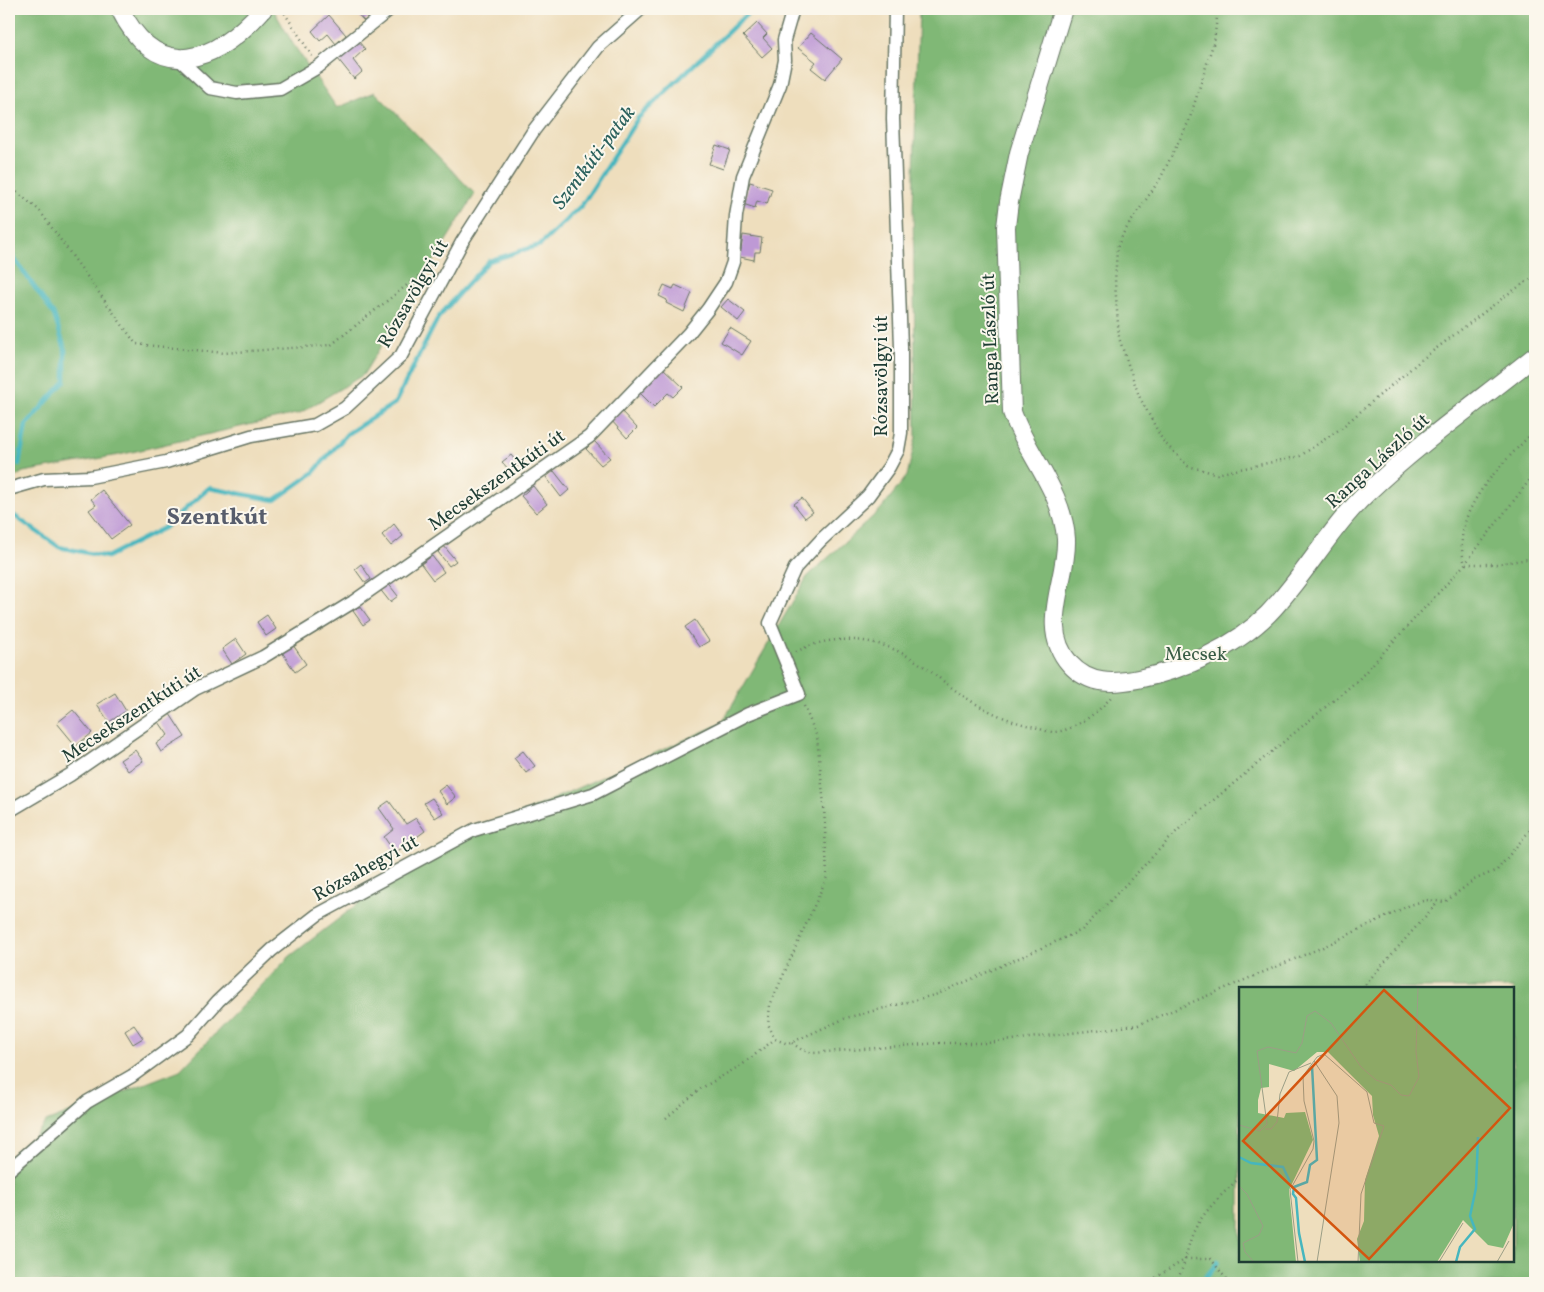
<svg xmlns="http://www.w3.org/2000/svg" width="1544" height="1292" font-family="Vollkorn,serif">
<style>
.forest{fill:#80b876;stroke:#507a55;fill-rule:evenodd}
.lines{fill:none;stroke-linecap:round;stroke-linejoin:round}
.stream{stroke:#46b6be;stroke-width:4.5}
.building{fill:#be99d5}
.minor-casing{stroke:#677564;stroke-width:15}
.secondary-casing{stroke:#677564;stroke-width:20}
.path{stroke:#677564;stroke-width:2.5;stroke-dasharray:1 4;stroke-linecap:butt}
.minor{stroke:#fff;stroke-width:12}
.secondary{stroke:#fff;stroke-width:18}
.labels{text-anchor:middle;stroke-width:4;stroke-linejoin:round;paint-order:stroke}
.street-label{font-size:19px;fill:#1f3d34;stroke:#fbf7ec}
.park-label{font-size:19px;fill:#395c45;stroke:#fbf7ec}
.water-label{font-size:20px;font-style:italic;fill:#2b615d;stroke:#fbf7ec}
.district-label{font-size:24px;font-weight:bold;fill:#575d6c;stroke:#fbf7ec}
.inset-river{fill:none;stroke:#46b6be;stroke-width:2.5}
.inset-road{fill:none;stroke:#9b9e86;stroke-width:1}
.view{fill:#d45610;fill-opacity:0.15;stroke:#d45610;stroke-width:2.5}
.inset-edge{fill:none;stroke:#1f3d34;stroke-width:2.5}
</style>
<rect width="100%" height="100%" fill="#fbf7ec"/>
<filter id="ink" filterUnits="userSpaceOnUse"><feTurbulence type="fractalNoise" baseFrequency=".02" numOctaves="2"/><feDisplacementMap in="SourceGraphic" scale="10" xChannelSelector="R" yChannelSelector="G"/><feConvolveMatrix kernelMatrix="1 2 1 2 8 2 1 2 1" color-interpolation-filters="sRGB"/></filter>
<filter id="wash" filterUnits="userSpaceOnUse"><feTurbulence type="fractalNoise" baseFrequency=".0096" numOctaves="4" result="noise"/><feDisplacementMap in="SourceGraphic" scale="20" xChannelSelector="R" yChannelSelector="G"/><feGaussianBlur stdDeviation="1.12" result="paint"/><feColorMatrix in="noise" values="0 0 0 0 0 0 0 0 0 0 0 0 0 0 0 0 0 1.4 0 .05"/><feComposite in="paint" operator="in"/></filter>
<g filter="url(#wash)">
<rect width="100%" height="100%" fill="#eedebd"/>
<path class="forest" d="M9 9H273L293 44 337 108 375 92 475 194 363 375 300 413 119 455 23 472 9 481Z
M919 9H1535V1283H9V1167L46 1122 180 1070 289 957 411 863 722 723 807 577 881 509 907 476 916 437 913 207ZM1240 988H1513V1261H1240Z"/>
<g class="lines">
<path class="stream" d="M9 251 54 315 65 349V381L26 425 19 464
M9 512 59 547 107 557 164 528 209 488 275 500 313 473 347 434 395 403 438 318 461 291 489 261 540 245 582 205 638 118 752 9
M1201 1283 1218 1262"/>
</g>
<g id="blocks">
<path class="building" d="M353 9H377L378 10 364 21Z
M329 15 346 35 336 44 328 34 320 41 312 31Z
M757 23 767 34 763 38 772 48 762 57 743 36Z
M811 33 842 59 825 79 811 68 816 62 798 48Z
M358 41 365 49 353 60 362 72 354 79 338 59Z
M716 145 730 150 723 169 709 164Z
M750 182 772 189 767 204 757 201 755 208 743 204Z
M743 235 762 238 760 252H755L754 260 740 257Z
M664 285 673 289 675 285 692 293 684 312 666 303 667 300 659 296Z
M728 299 745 312 738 321 721 307Z
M730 328 751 341 742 355 721 342Z
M662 367 683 387 673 397 668 393 654 407 638 391Z
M621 411 637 428 627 438 611 420Z
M594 441 610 458 601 465 586 449Z
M511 455 519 465 511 472 502 462Z
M554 471 569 490 561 497 546 477Z
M533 486 547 504 536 513 521 496Z
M102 490 130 525 111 539 89 510 96 505 91 499Z
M802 498 813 512 805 518 794 504Z
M394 524 403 536 391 546 382 535Z
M444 546 456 561 449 566 438 552Z
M432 556 444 572 433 580 421 564Z
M361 564 371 579 365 583 355 569Z
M387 582 398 596 390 602 379 588Z
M360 606 370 620 363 625 353 611Z
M267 615 276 629 266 636 257 622Z
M695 620 709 641 699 647 685 627Z
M236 639 246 654 232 664 222 649Z
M293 645 306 664 295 672 282 652Z
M115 693 126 711 109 722 97 704Z
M73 710 92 733 76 746 57 723Z
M170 714 185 737 161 752 156 744 168 735 159 722Z
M135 750 143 761 128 771 120 760Z
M523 751 535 766 526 773 514 758Z
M446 785 456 797 447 804 438 791Z
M432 798 443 813 435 818 424 803Z
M389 801 406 824 416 818 425 831 395 853 384 837 394 829 379 808Z
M134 1025 143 1038 133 1044 125 1031Z"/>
</g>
</g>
<g filter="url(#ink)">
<use href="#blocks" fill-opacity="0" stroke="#677564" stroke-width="1"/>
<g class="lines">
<defs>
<path id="minor" d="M178 58 210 88 237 93 280 89 318 67 390 9
M9 489 44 479 90 477 166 462 251 436 315 425 345 408 401 356 462 242 534 130 598 47 641 9
M9 811 70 775 195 689 263 657 353 602 589 437 688 334 708 309 726 282 733 262 736 216 743 176 780 85 785 60 784 40 793 9
M9 1170 87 1102 132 1076 188 1035 218 1001 272 950 317 915 474 830 593 794 748 714 799 694 770 623 795 568 821 540 868 496 889 467 898 450 901 433V347L893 119 895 9"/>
<path id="secondary" d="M120 9C158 86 216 62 263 9
M1063 9 1019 153 1009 202 1006 227 1012 412C1027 455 1063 491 1066 539 1068 580 1037 627 1070 664 1089 685 1113 684 1138 679 1184 670 1235 647 1268 614 1305 576 1329 529 1367 493 1419 443 1479 401 1535 356"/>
</defs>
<use href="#minor" class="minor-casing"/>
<use href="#secondary" class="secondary-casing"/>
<path class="path" d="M282 9 312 56
M1218 9 1214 41 1189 121 1160 179 1124 232 1117 248 1115 283 1119 338 1139 396 1163 441 1188 466 1217 474 1300 456 1340 429 1421 360 1508 294 1535 276
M9 186 39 210 136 344 224 353 331 345 435 263
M1535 430C1502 465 1448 511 1465 564H1497L1535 558
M796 652C830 633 876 637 909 657 927 667 942 681 959 693 980 708 1009 722 1035 727 1040 729 1048 732 1054 732 1074 731 1099 712 1111 697
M804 706 817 737 824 805 827 877 770 1005 768 1024 775 1039 788 1044 846 1018 938 994 1082 930 1180 828 1358 680 1465 564 1535 473
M1362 988 1438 902
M792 1043 802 1050 813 1053 939 1043H987L1138 1025 1323 947 1410 905 1426 900 1445 902 1474 880 1497 870 1535 824
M666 1118 700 1089 743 1064 775 1039
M1147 1283 1186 1259H1211L1229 1283
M1175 1283C1186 1267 1186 1248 1194 1231 1204 1210 1224 1193 1240 1177"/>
<use href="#minor" class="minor"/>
<use href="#secondary" class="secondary"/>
</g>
</g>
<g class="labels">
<g class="street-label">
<text transform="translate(412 293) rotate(-60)" y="7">Rózsavölgyi út</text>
<text transform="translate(989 339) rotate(-92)" y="7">Ranga László út</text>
<text transform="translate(880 376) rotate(-90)" y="7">Rózsavölgyi út</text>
<text transform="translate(1377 460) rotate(-42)" y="7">Ranga László út</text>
<text transform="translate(496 479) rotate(-35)" y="7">Mecsekszentkúti út</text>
<text transform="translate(131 713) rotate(-33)" y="7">Mecsekszentkúti út</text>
<text transform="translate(365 867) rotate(-29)" y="7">Rózsahegyi út</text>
</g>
<g class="park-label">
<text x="1196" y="660">Mecsek</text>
</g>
<g class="water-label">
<text transform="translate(593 157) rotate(-53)" y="7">Szentkúti-patak</text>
</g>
<g class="district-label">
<text x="217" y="524">Szentkút</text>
</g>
</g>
<g transform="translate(1239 987)">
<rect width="275" height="275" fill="#eedebd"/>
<path d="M0 0H275V236L264 261 249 258 224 233 198 275H121L118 252 125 234 126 193 140 149 134 128 133 109 89 65H78L55 84 30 77V100L22 101 19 113V126L45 131 47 126 66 125 74 153 50 203 57 275H0Z" fill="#80b876"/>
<path class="inset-river" d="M0 170 12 176 44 180 51 195M66 275 60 246 57 211 54 207 55 200 68 195 71 178 78 173 73 79M217 275 221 260 236 242 231 229 237 201 239 150"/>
<path class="inset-road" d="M75 74 98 109 100 136 78 275M0 138 21 144 28 137 18 64 29 60 57 66 63 56 68 29 76 24 92 36 122 80 137 93 152 98 162 108 170 109 180 90 177 65 179 0M26 142H32L38 135 41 107 50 85 72 76M0 199 8 207 24 239 20 248 4 256 6 265 15 275M59 275 51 203 74 162 75 154 65 114 64 89 78 70 85 67 128 105 135 136 145 139 122 207 119 275M200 275 224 236M258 275 270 254"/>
<path class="view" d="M145 3 271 121 130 272 4 154Z"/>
<rect width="275" height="275" class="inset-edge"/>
</g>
<rect width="1544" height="1292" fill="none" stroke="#fbf7ec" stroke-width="30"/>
</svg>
